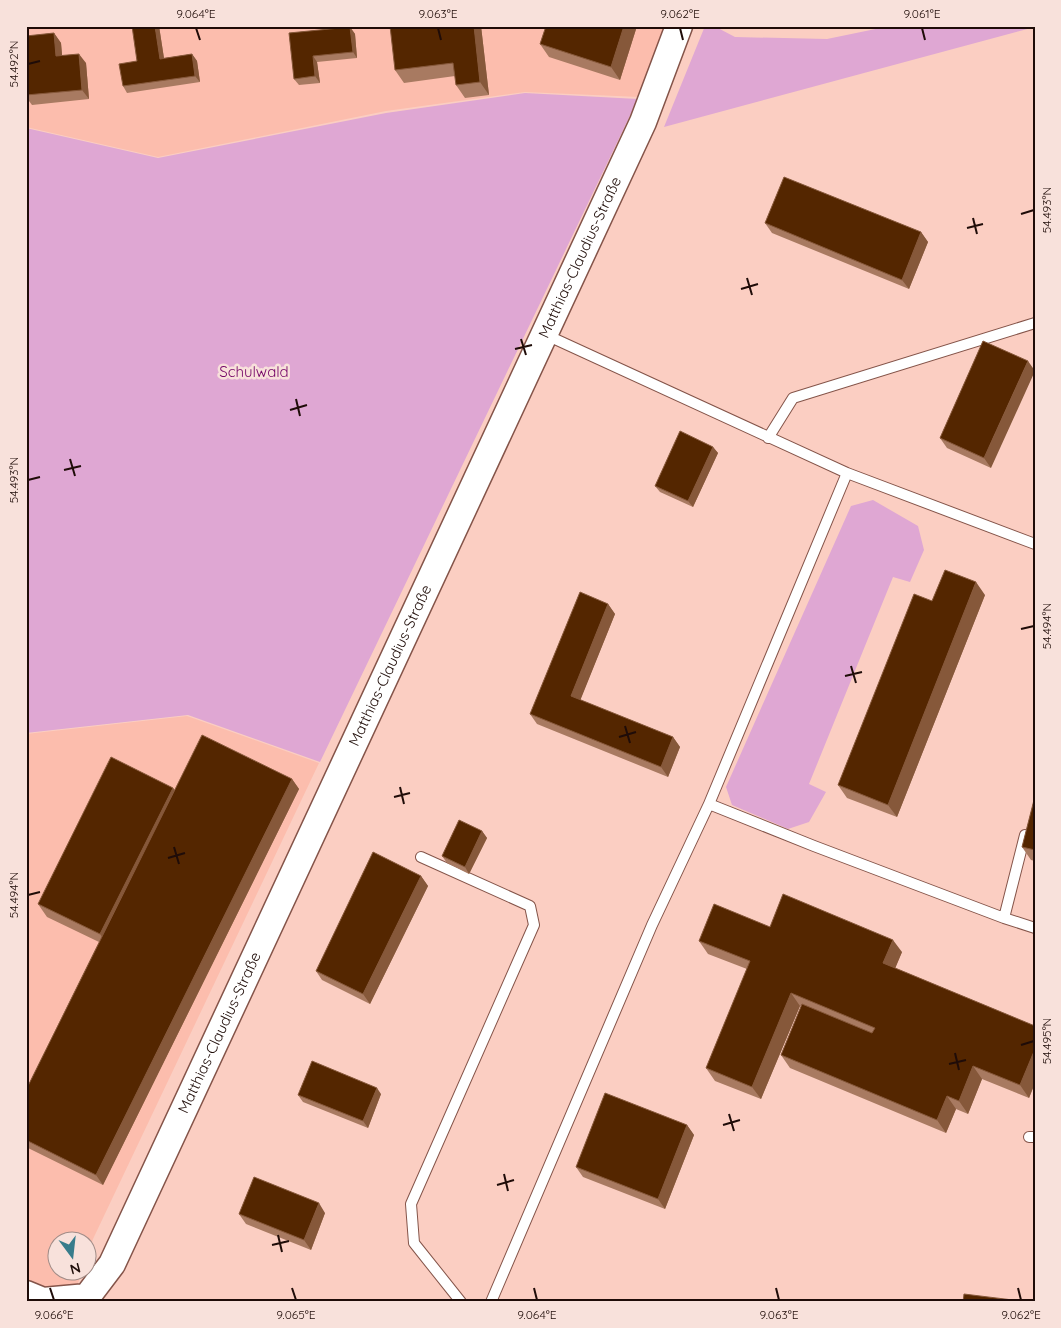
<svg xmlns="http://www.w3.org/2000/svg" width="1061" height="1328" font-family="Quicksand,sans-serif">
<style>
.built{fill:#fcbdad}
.green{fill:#dfa7d3}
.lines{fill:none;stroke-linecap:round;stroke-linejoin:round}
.lane-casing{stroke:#845449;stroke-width:12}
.secondary-casing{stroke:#845449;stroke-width:29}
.lane{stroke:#fff;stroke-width:10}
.secondary{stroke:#fff;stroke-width:26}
.wall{fill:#a87a61}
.shaded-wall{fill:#86583a}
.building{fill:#542600;stroke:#86583a}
.ticks{fill:none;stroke:#1f0c08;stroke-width:2}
.labels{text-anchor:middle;stroke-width:5;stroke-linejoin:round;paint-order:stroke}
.street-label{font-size:15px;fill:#1f0c08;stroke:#f8e1db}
.park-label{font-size:15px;fill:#740467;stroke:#f8e1db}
.neatline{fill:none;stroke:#1f0c08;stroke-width:2}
.ticks-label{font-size:12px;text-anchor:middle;fill:#1f0c08}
</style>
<rect width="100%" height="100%" fill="#fbcec2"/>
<path class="built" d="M26 26H666L639 97 525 92 386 111 158 157 26 127Z
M187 716 319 763 93 1239 88 1255V1240H58V1270L82 1271 72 1302H26V734Z"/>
<path class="green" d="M705 26H714L735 37 827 39 890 26 1035 27 664 127Z
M525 93 638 99 320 762 188 715 26 733V128L158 158 386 113Z
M873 500 918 526 924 550 910 582 893 577 809 784 826 792 809 822 788 829 732 805 726 787 851 506Z"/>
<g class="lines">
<defs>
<path id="lane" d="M544 334 847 473 1035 544
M768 438 793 398 1035 323
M709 804 814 846 1004 918 1035 928
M421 857 530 906 534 925 411 1204 414 1243 461 1302
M1004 918 1025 835
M1029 1137H1035
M491 1302 652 925 709 804 847 473"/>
<g id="secondary">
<path id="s1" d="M26 1294 43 1301 87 1297 112 1264 643 122 679 26"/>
</g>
</defs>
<use href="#lane" class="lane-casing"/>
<use href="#secondary" class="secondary-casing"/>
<use href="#lane" class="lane"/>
<use href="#secondary" class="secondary"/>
</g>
<path class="wall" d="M159 26 164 58 192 54 197 61 200 82 127 93 123 86 137 61Z
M481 26 489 95 465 98 456 85 455 76 404 83 395 70Z
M637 26 620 80 549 57 540 44Z
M350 27 355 34 357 58 317 62 320 83 299 85 294 79 289 33Z
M54 33 61 43 62 55 86 63 89 99 32 105 26 97V36Z
M765 223 921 232 928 242 909 289 772 233Z
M983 341 991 468 947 448 940 438Z
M713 447 718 453 693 507 660 492 655 486Z
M985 595 897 817 847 798 838 785 932 601Z
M608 604 615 614 580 700 673 737 680 747 668 777 537 724 530 714Z
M292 779 299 789 103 1185 26 1147V1090L99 942 47 917 38 904 173 788 175 790Z
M1035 796V861L1031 860 1022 847Z
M482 831 487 838 469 874 447 863 442 856Z
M421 876 428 886 370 1004 322 980 316 971Z
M770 927 902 952 895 968 1035 1026V1083L1029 1098 982 1079 968 1114 956 1109 946 1133 790 1068 781 1055 802 1007 800 1006 761 1099 715 1081 706 1068 747 969 708 954 699 941Z
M381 1094 368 1128 303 1102 298 1095Z
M687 1125 694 1135 665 1209 583 1177 576 1167Z
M325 1213 311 1250 246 1224 239 1214Z"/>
<path class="shaded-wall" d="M155 26H159L165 65 160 59Z
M474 26H481L489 95 480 82Z
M624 26H637L620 80 611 67Z
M350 27 355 34 357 58 353 52Z
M54 33 61 43 63 66 56 56Z
M79 54 86 63 89 99 82 90Z
M192 54 197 61 200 82 195 76Z
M313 56 317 62 320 83 315 76Z
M921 232 928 242 909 289 902 280Z
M1028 361 1035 371 991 468 984 458Z
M713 447 718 453 693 507 688 501Z
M976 582 985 595 897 817 888 805Z
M608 604 615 614 578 706 571 696Z
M673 737 680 747 668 777 661 767Z
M292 779 299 789 103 1185 96 1175Z
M173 788 182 801 109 947 100 934Z
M482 831 487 838 469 874 465 867Z
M421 876 428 886 370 1004 363 994Z
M893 940 902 952 892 976 883 963Z
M791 993 800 1006 761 1099 752 1087Z
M1035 1049V1083L1029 1098 1020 1085Z
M973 1066 982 1079 968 1114 959 1101Z
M377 1088 381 1094 368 1128 363 1121Z
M947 1096 956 1109 946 1133 937 1120Z
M687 1125 694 1135 665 1209 658 1199Z
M319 1203 325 1213 311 1250 304 1240Z"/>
<path class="building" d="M132 26H155L160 59 192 54 195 76 123 86 119 64 137 61Z
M390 26H474L480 82 456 85 453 63 395 70Z
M546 26H624L611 67 540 44Z
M350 27 353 52 313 56 315 76 294 79 289 33Z
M54 33 56 56 79 54 82 90 26 95V36Z
M784 177 921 232 902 280 765 223Z
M983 341 1028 361 984 458 940 438Z
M680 431 713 447 688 501 655 486Z
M945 570 976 582 888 805 838 785 914 594 932 601Z
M580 592 608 604 571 696 673 737 661 767 530 714Z
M202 735 292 779 96 1175 26 1140V1090Z
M111 757 173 788 100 934 38 904Z
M1035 796V850L1022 847Z
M459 820 482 831 465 867 442 856Z
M373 852 421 876 363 994 316 971Z
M783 894 893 940 883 963 1035 1026V1049L1020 1085 973 1066 959 1101 947 1096 937 1120 781 1055 802 1004 872 1033 875 1028 791 993 752 1087 706 1068 750 961 699 941 714 904 770 927Z
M312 1061 377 1088 363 1121 298 1095Z
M605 1093 687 1125 658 1199 576 1167Z
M254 1177 319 1203 304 1240 239 1214Z
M964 1294 1029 1302H963Z"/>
<path class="ticks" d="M196 28 200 40M438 28 441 40M680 28 683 40M922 28 925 40M28 64 40 61M1021 214 1034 210M973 218 977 234M967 228 983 224M747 278 752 295M741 289 758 284M521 339 526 355M515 349 532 345M296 399 300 416M290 410 307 405M70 459 75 476M64 470 81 466M28 480 40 477M1021 629 1034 626M851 666 856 683M845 676 862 672M625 726 630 743M619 737 636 732M400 787 404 804M394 797 410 793M174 847 179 864M168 858 185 853M28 895 40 892M1021 1045 1034 1041M955 1053 959 1070M949 1064 966 1060M729 1114 734 1131M723 1125 740 1120M504 1174 508 1191M497 1185 514 1180M278 1235 282 1252M272 1245 289 1241M50 1288 54 1300M292 1288 296 1300M534 1288 537 1300M776 1288 779 1300M1018 1288 1021 1300"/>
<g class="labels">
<g class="street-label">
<text dy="5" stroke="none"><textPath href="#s1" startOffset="1214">Matthias-Claudius-Straße</textPath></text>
<text dy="5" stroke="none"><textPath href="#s1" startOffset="764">Matthias-Claudius-Straße</textPath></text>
<text dy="5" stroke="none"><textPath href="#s1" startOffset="359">Matthias-Claudius-Straße</textPath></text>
</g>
<g class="park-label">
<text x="254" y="377">Schulwald</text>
</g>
</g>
<rect width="1061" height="1328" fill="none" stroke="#f8e1db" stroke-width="55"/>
<g transform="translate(72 1256) rotate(165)"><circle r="24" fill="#f8e1db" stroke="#a18c87"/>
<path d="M0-4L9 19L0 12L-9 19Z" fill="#387c8b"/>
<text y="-8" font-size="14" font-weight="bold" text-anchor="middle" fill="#1f0c08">N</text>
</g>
<rect x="28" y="28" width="1006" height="1272" class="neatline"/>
<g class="ticks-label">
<text x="196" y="18">9.064°E</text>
<text x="438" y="18">9.063°E</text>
<text x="680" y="18">9.062°E</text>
<text x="922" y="18">9.061°E</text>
<text transform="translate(14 64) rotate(-90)" y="4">54.492°N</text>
<text transform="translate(1047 210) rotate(-90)" y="4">54.493°N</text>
<text transform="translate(14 480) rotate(-90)" y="4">54.493°N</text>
<text transform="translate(1047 626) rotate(-90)" y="4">54.494°N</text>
<text transform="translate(14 895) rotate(-90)" y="4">54.494°N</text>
<text transform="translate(1047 1041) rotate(-90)" y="4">54.495°N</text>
<text x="54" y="1319">9.066°E</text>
<text x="296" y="1319">9.065°E</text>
<text x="537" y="1319">9.064°E</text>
<text x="779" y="1319">9.063°E</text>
<text x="1021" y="1319">9.062°E</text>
</g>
</svg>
